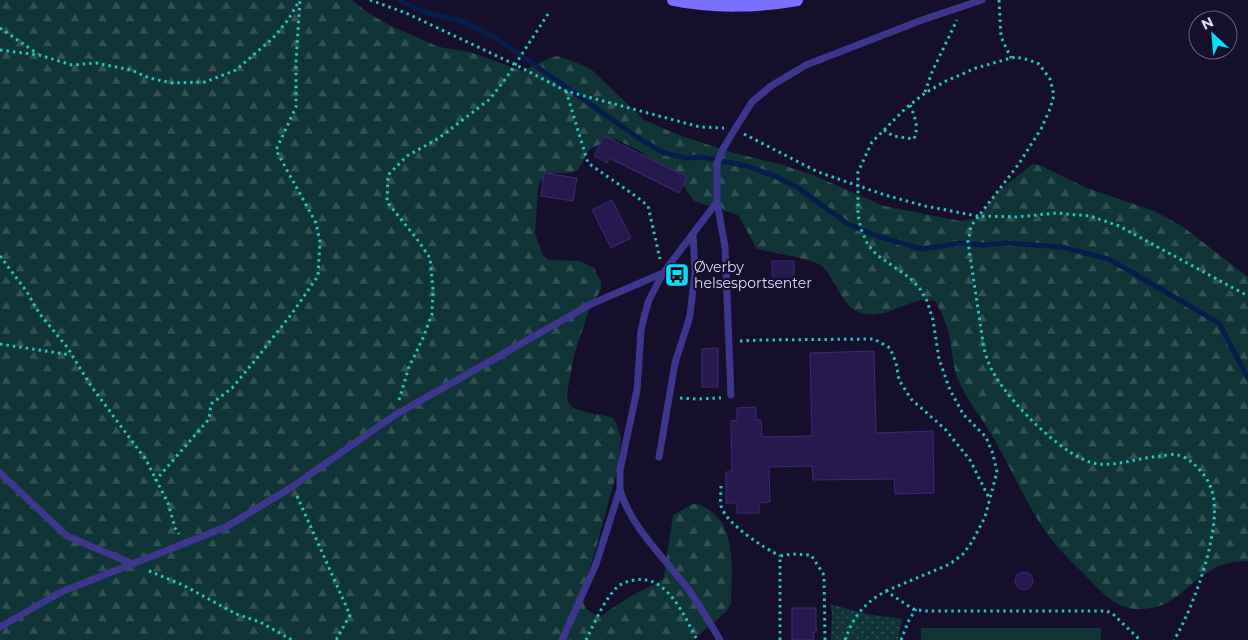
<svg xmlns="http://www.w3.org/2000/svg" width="1248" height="640" font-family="Montserrat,sans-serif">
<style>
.green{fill:#113536}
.forest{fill:url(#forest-firs)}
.park{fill:url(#park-dots)}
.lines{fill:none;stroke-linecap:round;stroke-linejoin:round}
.stream{stroke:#061d4c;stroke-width:5}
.building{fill:#26194d;stroke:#3d297b}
.path{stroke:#26c5c2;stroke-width:3;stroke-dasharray:2.5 4;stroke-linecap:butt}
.lane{stroke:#3d368d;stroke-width:7}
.secondary{stroke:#7970ff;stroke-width:12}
.labels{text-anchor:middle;stroke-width:4.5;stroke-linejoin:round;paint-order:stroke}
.poi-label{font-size:14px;fill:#dfd9ff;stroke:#150f2b;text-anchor:start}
</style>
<defs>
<pattern id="forest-firs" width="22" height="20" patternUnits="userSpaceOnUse" patternTransform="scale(1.25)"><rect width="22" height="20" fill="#113536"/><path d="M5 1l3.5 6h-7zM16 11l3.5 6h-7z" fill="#335254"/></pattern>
<pattern id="park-dots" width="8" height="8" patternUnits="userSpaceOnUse" patternTransform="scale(1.25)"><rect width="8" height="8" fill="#113536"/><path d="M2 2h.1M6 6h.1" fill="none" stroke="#335254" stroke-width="1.8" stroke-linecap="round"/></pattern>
</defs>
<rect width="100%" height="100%" fill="#150f2b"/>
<path class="green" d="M921 628H1101V640H921Z"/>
<path class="forest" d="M0 0H352L368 13 389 25 439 47 470 52 522 71 550 58 557 56 580 64 593 71 644 120 679 135 730 152 783 165 813 175 884 206 960 221 975 219 981 214 999 190 1033 164 1039 165 1087 188 1154 211 1182 226 1248 277V562L1247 561C1234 561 1222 564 1211 570 1187 584 1174 608 1143 609 1118 611 1102 593 1086 576 1071 561 1055 546 1043 528 1022 496 1008 461 988 429 977 411 965 397 957 377 953 365 952 351 950 339 948 326 942 313 935 301 912 294 890 321 861 313 840 307 838 278 820 265 813 259 769 252 757 249L738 215 694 201 677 176 638 150 617 140 609 139 589 150 578 170 570 173H554L541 180 538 187 535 234 543 255 549 260 580 261 594 268 601 282V289L589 310 574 355 567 394 568 402 573 408 589 413 612 417 616 423 621 438 618 468 593 559 580 595 586 609 599 617 631 596 659 582 664 577 673 515C680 512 688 505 694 504 700 504 704 507 709 510 738 528 731 574 731 604 726 615 703 630 693 640H0Z"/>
<path class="park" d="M830 604 866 614 902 619 898 640H831L832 613Z"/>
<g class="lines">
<path class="stream" d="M399 0 424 12 461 21 496 38 637 137 664 153 686 158 701 157 747 166 777 177 798 188 848 224 877 236 922 249 960 243 983 245 1007 243 1062 247 1109 259 1219 323 1248 378"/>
</g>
<path class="building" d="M604 136 687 177 679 193 609 158 607 163 594 156Z
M544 173 577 178 573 201 541 196Z
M612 200 631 238 611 248 592 210Z
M772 261H794V285H773Z
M718 348V387H702V349Z
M874 351 876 433 933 431 934 493 895 494 894 479 813 480 812 466 769 467 770 502 759 503V513H737V503H726V472H732L731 421 737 420V408L756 407V420H761L762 437 812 436 810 353Z
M1015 581a9 9 0 1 1 18 0a9 9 0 1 1-18 0Z
M792 608H816V632H813L814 640H792Z"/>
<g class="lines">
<path class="path" d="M370 0 406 13 516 65 566 91 700 127 724 128
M999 0 1001 37 1011 58
M0 28 38 54
M0 50 39 55 72 65 96 63 131 70 149 78 172 83 205 82 236 70 273 38 288 20 299 1
M566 91 588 163 637 197 648 206 660 259
M925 92 932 72 957 20
M884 130 893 136 914 139C919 127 915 117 910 105
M744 134 818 172 885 195 925 206 977 216 1017 217 1056 213 1090 216 1119 226 1248 296
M0 256 27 292 39 313 67 347 91 386 146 460 168 503 175 528 179 534
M740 341 762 340 874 339 890 348 896 363 899 380 911 399 945 429 970 460 990 500
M0 344 71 355
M680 398 697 399 721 398
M399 400 409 367 423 338 432 314 433 289 430 258 417 239 387 202 388 175 407 156 439 138 490 99 509 74 548 14
M155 481 209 419 211 404 232 388 257 358 293 312 318 276 320 242 316 223 276 150 296 107V61L300 0
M721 486C721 492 720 500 721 506 727 525 763 547 780 556
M297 496 350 615 336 640
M149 571 183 585 236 614 260 622 292 640
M886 591 950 564 963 554 972 542 985 517 997 472 993 454 986 437 963 414 950 390 939 359 933 320 927 301 920 289 910 278 877 255 868 245 861 229 858 215V172L872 142 906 108 925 93 946 81 976 68 1011 58 1016 57 1029 60 1039 64 1050 79 1054 95 1050 109 1041 129 1018 165 971 226 968 242 984 349C987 359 990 368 996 377 1012 404 1066 460 1098 464 1119 466 1141 457 1162 456 1166 455 1172 454 1177 455 1184 456 1191 461 1196 466 1202 472 1208 479 1211 488 1225 523 1193 609 1174 640
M586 640C595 622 603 602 617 587 622 583 628 581 635 580 667 574 685 617 697 640
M780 640V556L792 554 811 555 824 575 825 640
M845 640C853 617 864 603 886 591L913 609 924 611H1107L1114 615 1140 640
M901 640 909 620 916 609"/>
<path class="lane" d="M731 395 725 247 717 202V163L724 147 735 129 752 102 771 86 806 65 922 20 982 0
M659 457 675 363 690 316 695 271 693 234
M0 473 67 536 133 564
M620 490C630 525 662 556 685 585 698 602 709 621 720 640
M0 627 61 592 226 527 292 487 395 415 591 304 663 273 717 202
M562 640 596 564 620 489V470L637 390 641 331 645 313 649 300 663 273"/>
<path class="secondary" d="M673 0C711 8 759 7 797 0"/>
</g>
<defs>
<symbol id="bus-square" viewBox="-11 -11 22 22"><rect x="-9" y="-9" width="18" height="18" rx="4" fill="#05dcff" stroke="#150f2b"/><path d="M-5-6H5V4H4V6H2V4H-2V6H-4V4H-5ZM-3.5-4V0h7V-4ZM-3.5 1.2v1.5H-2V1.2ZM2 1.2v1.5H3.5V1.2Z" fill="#111"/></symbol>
</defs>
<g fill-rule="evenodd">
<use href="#bus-square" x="663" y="261" width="28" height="28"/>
</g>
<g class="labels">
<g class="poi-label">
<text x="694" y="272">Øverby<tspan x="694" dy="16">helsesportsenter</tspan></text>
</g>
</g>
<g transform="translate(1213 35) rotate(334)"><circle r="24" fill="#150f2b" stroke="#666080"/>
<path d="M0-4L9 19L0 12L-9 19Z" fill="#05dcff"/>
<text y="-8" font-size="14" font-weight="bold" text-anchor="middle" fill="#dfd9ff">N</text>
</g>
</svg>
